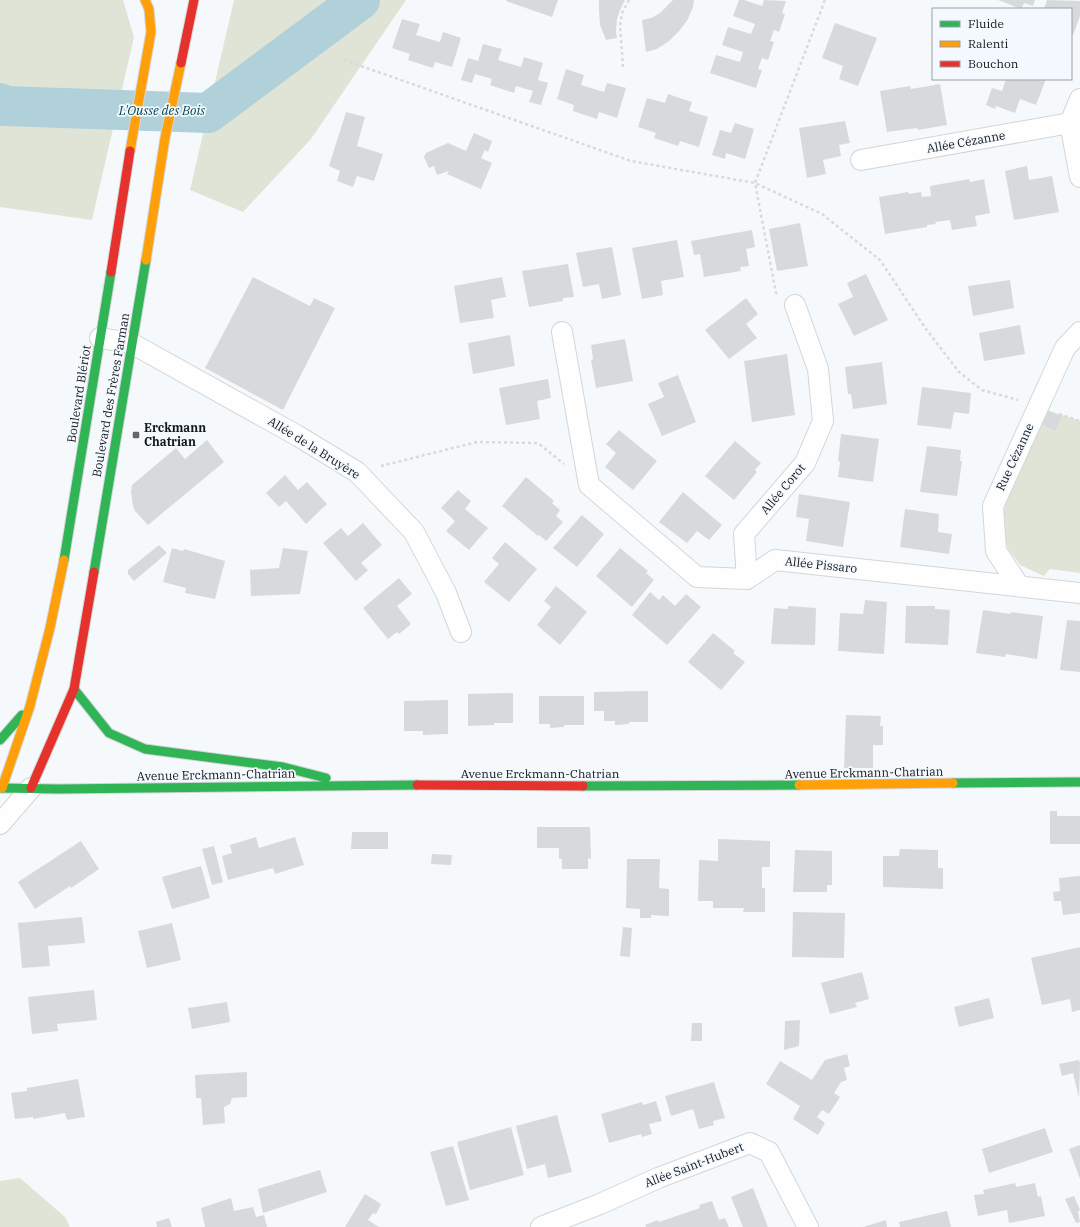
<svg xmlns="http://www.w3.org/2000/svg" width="1080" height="1227" font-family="'IBM Plex Serif',serif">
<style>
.green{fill:#dfe4d7}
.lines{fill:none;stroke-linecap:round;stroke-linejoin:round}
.river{stroke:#b0d0da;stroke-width:40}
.building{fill:#d7dadc}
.street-casing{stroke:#d3d6d8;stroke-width:22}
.fast-casing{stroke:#d3d6d8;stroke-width:11}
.slow-casing{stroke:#d3d6d8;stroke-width:11}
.jam-casing{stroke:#d3d6d8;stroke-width:11}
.path{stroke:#d7d9da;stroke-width:2.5;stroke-dasharray:3 3;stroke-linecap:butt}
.street{stroke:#fefefe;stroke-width:20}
.fast{stroke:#30b455;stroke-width:9}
.slow{stroke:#ff9f0a;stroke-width:9}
.jam{stroke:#e5322d;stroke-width:9}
.poi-dot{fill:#636769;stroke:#f3f9fe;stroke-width:1.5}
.labels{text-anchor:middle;stroke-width:3.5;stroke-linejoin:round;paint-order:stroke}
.street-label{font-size:12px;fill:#14181a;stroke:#f3f9fe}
.poi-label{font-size:12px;font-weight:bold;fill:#14181a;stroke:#f3f9fe;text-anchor:start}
.water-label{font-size:13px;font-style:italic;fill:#004453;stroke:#f3f9fe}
</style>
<rect width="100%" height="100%" fill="#f6f9fb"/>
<path class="green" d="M0 0H123L134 37 92 220 0 207Z
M234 0H406L311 139 243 212 190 190Z
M1047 410 1080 421V573L1050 569 1044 576 1020 565 1008 549 1003 534V516L1006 502Z
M20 1178 65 1217 70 1227H0V1181Z"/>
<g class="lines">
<path class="river" d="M0 103 5 106 208 113 360 0"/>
</g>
<path class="building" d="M506 0H558L552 17 506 1Z
M599 0H625L620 10 617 19 616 31 617 38 606 40 600 25 599 11Z
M673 0H694L693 7 688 19 680 30 669 41 657 49 646 52 642 20 651 18 660 13Z
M739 0H744L762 6 764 0 786 1 782 13 785 14 779 32 774 30 770 41 774 42 768 60 762 58 758 69 762 70 756 88 710 73 716 55 740 62 743 52 722 45 728 27 751 34 755 24 733 16Z
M998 0H1035L1033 6 1024 3 1021 9Z
M1047 0 1080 1V16L1073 35 1071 34V9H1044Z
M402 19 420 24 416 35 440 42 443 32 461 38 452 67 435 62 433 68 408 60 410 54 392 48Z
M835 23 877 38 858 86 839 79 843 66 822 58Z
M483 44 502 49 498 60 521 67 524 57 543 63 538 80 548 83 541 105 529 102 533 91 516 86 514 93 490 85 492 79 475 74 472 83 461 80 468 58 478 61Z
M566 69 584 75 581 85 604 92 607 83 626 88 617 118 599 112 597 119 573 111 574 105 557 99Z
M1006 79H1046L1036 105 1020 99 1015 113 996 106 995 109 986 105 992 88 1002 91Z
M940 84 947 125 918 130 917 128 887 132 880 91 910 86 911 89Z
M668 94 692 102 689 111 708 117 699 147 680 141 678 146 654 138 656 133 638 127 647 98 665 103Z
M346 112 365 117 357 146 383 154 374 181 357 176 353 187 337 181 340 171 329 166Z
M845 121 850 143 839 145 841 156 823 160 826 174 807 178 799 128Z
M735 123 754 129 745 159 726 153 725 159 712 155 720 130 731 133Z
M474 133 492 141 488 152 485 150 481 158 492 163 481 189 447 174 449 171 437 175 434 166 429 168 424 157 426 153 448 143 466 151Z
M1027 166 1029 180 1052 176 1059 212 1014 220 1005 171Z
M969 179 970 182 984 179 990 213 975 216 977 226 952 230 950 220 935 222 936 224 927 225V227L885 234 879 197 908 192 909 194 921 192 922 197 931 196 930 186Z
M800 223 808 266 777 271 769 229Z
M752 230 755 247 746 249 749 266 740 267 741 271 704 277 700 254 694 255 691 241Z
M677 240 684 277 661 281 663 295 642 299 632 248Z
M612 247 621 295 602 299 599 284 583 287 576 253Z
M568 264 574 297 563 298V301L529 307 522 271Z
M866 274 888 320 854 336 838 304 853 297 847 283Z
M253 277 310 306 314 298 335 308 283 410 205 368Z
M502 277 506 297 491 300 494 318 460 323 454 286Z
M1010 280 1014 308 973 316 968 286Z
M746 298 758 314 746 324 757 338 729 359 705 330Z
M1020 325 1025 354 984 361 979 333Z
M510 335 515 366 473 374 468 343Z
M625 339 633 381 596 388 591 360 593 359 591 345Z
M787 354 795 415 752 422 744 361Z
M882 362 887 404 853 409 851 394H848L845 367Z
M678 375 696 422 662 436 648 404 664 397 658 383Z
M548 379 551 398 537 401 540 419 506 425 499 388Z
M922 387 971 393 969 414 954 412 951 429 917 425Z
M1048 411 1062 417 1055 431 1042 424Z
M619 430 657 461 633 490 605 467 616 453 606 444Z
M841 434 879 439 873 482 838 477 840 462 838 461Z
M207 440 224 462 148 525 135 511 133 506 131 492 132 485 176 448 185 459Z
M735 441 761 463 755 470 757 472 734 500 705 476Z
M927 446 961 450 960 461H962L957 496 920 492Z
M285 475 298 490 307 482 327 504 306 524 286 501 279 507 266 493Z
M526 477 554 501 552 503 560 510 556 516 563 522 546 541 539 535 538 536 502 506Z
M458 490 471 501 465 509 488 528 469 550 446 531 455 521 441 508Z
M683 492 722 525 709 540 697 531 687 543 659 522Z
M799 494 850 502 843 547 806 541 809 519 796 517Z
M905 509 939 514 938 532 952 534 949 554 900 547Z
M582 515 604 534 577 567 553 548Z
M363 523 382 545 361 563 368 570 356 581 323 543 341 528 348 536Z
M505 542 537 569 509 602 484 582 499 564 492 558Z
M159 545 167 553 134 581 128 574V570Z
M172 548 183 551 184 549 225 561 215 599 185 593 186 588 163 582Z
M283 548 308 551 300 594 251 596 250 570 279 568Z
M620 548 648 571 646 573 654 580 632 607 596 576Z
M399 578 412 594 397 606 411 624 399 634 397 632 388 639 363 608Z
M556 586 587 612 560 645 537 625 551 607 544 601Z
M650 592 659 600 663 595 675 606 686 594 701 607 667 645 632 615Z
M865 600 887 602 884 654 838 651 840 613 863 614Z
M788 606 816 608 815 645 771 644 774 608 788 609Z
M906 606H935V609L950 610 948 645 905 643Z
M983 610 1011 614V612L1043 616 1037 659 1006 654 1005 657 976 653Z
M1067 620 1080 621V672L1060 670Z
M713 633 735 651 733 653 745 662 721 690 688 662Z
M648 691V722H629V724L615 725V721H604V711H594V692Z
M513 693V723H494V725L468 726V694Z
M539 696H584V725H564V727L550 728V724H539Z
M448 700V734L423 735V731H404V701Z
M846 715 881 716 880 726H883V745H873V768H844Z
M1050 811H1057V816H1080V844H1050Z
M537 827H590L591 859 588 858V869H562V859H559V848H537Z
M352 832H388V849H351Z
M256 837 259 848 295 837 304 865 275 874 273 868 228 880 222 856 232 853 230 845Z
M718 839 770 841V867H762V888H765V912H743L744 908H713V901H698L699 860 718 861Z
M81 841 99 869 71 888 70 886 35 909 18 882Z
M214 846 223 882 212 885 202 849Z
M900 849 938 850V868H943V889L883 887V856H899Z
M795 850 832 851V885H827V892H793Z
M432 854 452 855 451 865 431 864Z
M627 859H660L659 888 669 889V916L651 915V918H640V909L626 908Z
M201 866 210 898 172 909 162 877Z
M1080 876V913L1063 915 1061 901H1054L1053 892 1060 891 1059 878Z
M793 912 845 913 844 958 792 957Z
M82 917 85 943 48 946 50 966 22 968 18 923Z
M172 923 181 960 147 968 138 931Z
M623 927 632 928 630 957 620 956Z
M1080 947V1010L1072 1012 1070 999 1042 1005 1031 958Z
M862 972 869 999 855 1003 857 1007 830 1014 821 983Z
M94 990 97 1020 57 1024 58 1031 32 1034 28 997Z
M989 998 994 1018 959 1027 954 1007Z
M227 1002 230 1022 192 1029 188 1008Z
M800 1020 799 1046 784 1050 785 1021Z
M692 1023H702V1041H691Z
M847 1054 850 1066 844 1068 847 1080 841 1082 834 1093 840 1097 829 1114 822 1110 817 1117 825 1123 818 1135 793 1119 800 1106 766 1084 780 1061 812 1080 825 1060Z
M1079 1060 1080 1063 1079 1098 1073 1073 1062 1076 1059 1064Z
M247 1072V1097L232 1098 230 1104 224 1107 225 1123 203 1125 201 1098H196L195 1075Z
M78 1079 85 1117 67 1120 65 1113 33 1119V1117L15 1119 11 1093 27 1091V1088Z
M714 1082 725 1118 713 1121 714 1125 699 1129 693 1109 671 1116 665 1096Z
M656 1101 662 1121 649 1124 652 1134 642 1137 641 1134 609 1143 601 1114 642 1102 643 1105Z
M557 1115 572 1172 548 1178 545 1164 527 1169 516 1126Z
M511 1127 524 1175 470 1190 457 1142Z
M1045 1128 1053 1152 989 1173 982 1149Z
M1080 1145V1179L1069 1149Z
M453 1146 469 1200 446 1206 430 1152Z
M320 1170 327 1192 263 1213 258 1189Z
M1015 1183 1016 1187 1035 1183 1038 1197 1041 1196 1045 1216 1009 1223 1007 1210 978 1216 974 1195 984 1194 983 1190Z
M753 1188 768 1227H743L731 1197Z
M365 1194 381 1204 376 1214 373 1213 368 1220 379 1227H345Z
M1074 1196 1080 1210 1078 1212 1080 1222 1076 1223 1065 1199Z
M231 1198 234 1211 253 1207 256 1217 264 1215 267 1227H205L201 1208Z
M712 1201 719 1220 725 1218 729 1227H646L645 1225 658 1220 659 1222 700 1208 699 1205Z
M947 1211 951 1227H900L899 1222Z
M169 1218 172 1227H157L156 1222Z
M886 1220 887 1227H863Z"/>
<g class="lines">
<defs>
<path id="street" d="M1080 99 1070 123 1080 177
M861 160 1070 123
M562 332 589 485 697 577 747 579 775 560 1080 593
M100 338 131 343 298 436 357 472 414 532 446 593 461 632
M747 579 744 534 805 463 823 421 818 369 795 305
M1019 586 996 551 993 506 1065 348 1080 332
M0 824 31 788
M541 1227 600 1204 658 1178 750 1143 769 1152 808 1227"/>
<path id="fast" d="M64 560 111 272
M94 572 146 260
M74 689 109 733 145 749 283 767 326 778
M0 740 22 715
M953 783 1080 782
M583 786 799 785
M0 788 58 789 417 785"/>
<path id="slow" d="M130 151 151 32 149 9 145 0
M146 260 165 138 181 63
M799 785 953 783
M2 788 30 706 50 628 64 560"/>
<path id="jam" d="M181 63 194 0
M111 272 130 151
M417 785 583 786
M31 788 74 689 94 572"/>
</defs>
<use href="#street" class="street-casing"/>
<use href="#fast" class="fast-casing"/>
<use href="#slow" class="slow-casing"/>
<use href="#jam" class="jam-casing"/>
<path class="path" d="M344 60 631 161 755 183 822 214 880 260 926 329 959 372 982 390 1018 400
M623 67 620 26 622 13 629 0
M777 294 776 293 755 183 825 0
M1059 414 1080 421
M381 466 477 442 538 443 564 464"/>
<use href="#street" class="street"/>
<use href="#fast" class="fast"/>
<use href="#slow" class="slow"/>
<use href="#jam" class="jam"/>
</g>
<rect class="poi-dot" x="132" y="431" width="8" height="8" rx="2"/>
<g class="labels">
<g class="street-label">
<text transform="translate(966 142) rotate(-10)" y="4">Allée Cézanne</text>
<text transform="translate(79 394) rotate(-81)" y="4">Boulevard Blériot</text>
<text transform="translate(111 395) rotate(-80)" y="4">Boulevard des Frères Farman</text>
<text transform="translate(314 448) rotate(32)" y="4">Allée de la Bruyère</text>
<text transform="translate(1015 457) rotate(-65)" y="4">Rue Cézanne</text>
<text transform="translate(783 489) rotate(-50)" y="4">Allée Corot</text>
<text transform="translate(821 565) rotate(6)" y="4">Allée Pissaro</text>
<text transform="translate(864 773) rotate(-1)" y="4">Avenue Erckmann-Chatrian</text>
<text x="540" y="778">Avenue Erckmann-Chatrian</text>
<text transform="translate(216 775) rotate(-1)" y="4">Avenue Erckmann-Chatrian</text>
<text transform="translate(694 1165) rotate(-21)" y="4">Allée Saint-Hubert</text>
</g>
<g class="poi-label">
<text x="144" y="432">Erckmann<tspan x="144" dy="14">Chatrian</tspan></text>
</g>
<g class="water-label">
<text x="162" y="115">L'Ousse des Bois</text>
</g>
</g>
<rect x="932" y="8" width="140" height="72" fill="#f3f9fe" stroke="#9a9fa3"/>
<rect x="940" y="21" width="20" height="6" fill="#30b455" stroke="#9a9fa3"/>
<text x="968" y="28" font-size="12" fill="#14181a">Fluide</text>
<rect x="940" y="41" width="20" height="6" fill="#ff9f0a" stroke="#9a9fa3"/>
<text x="968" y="48" font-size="12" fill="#14181a">Ralenti</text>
<rect x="940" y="61" width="20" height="6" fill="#e5322d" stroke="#9a9fa3"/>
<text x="968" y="68" font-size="12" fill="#14181a">Bouchon</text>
</svg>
